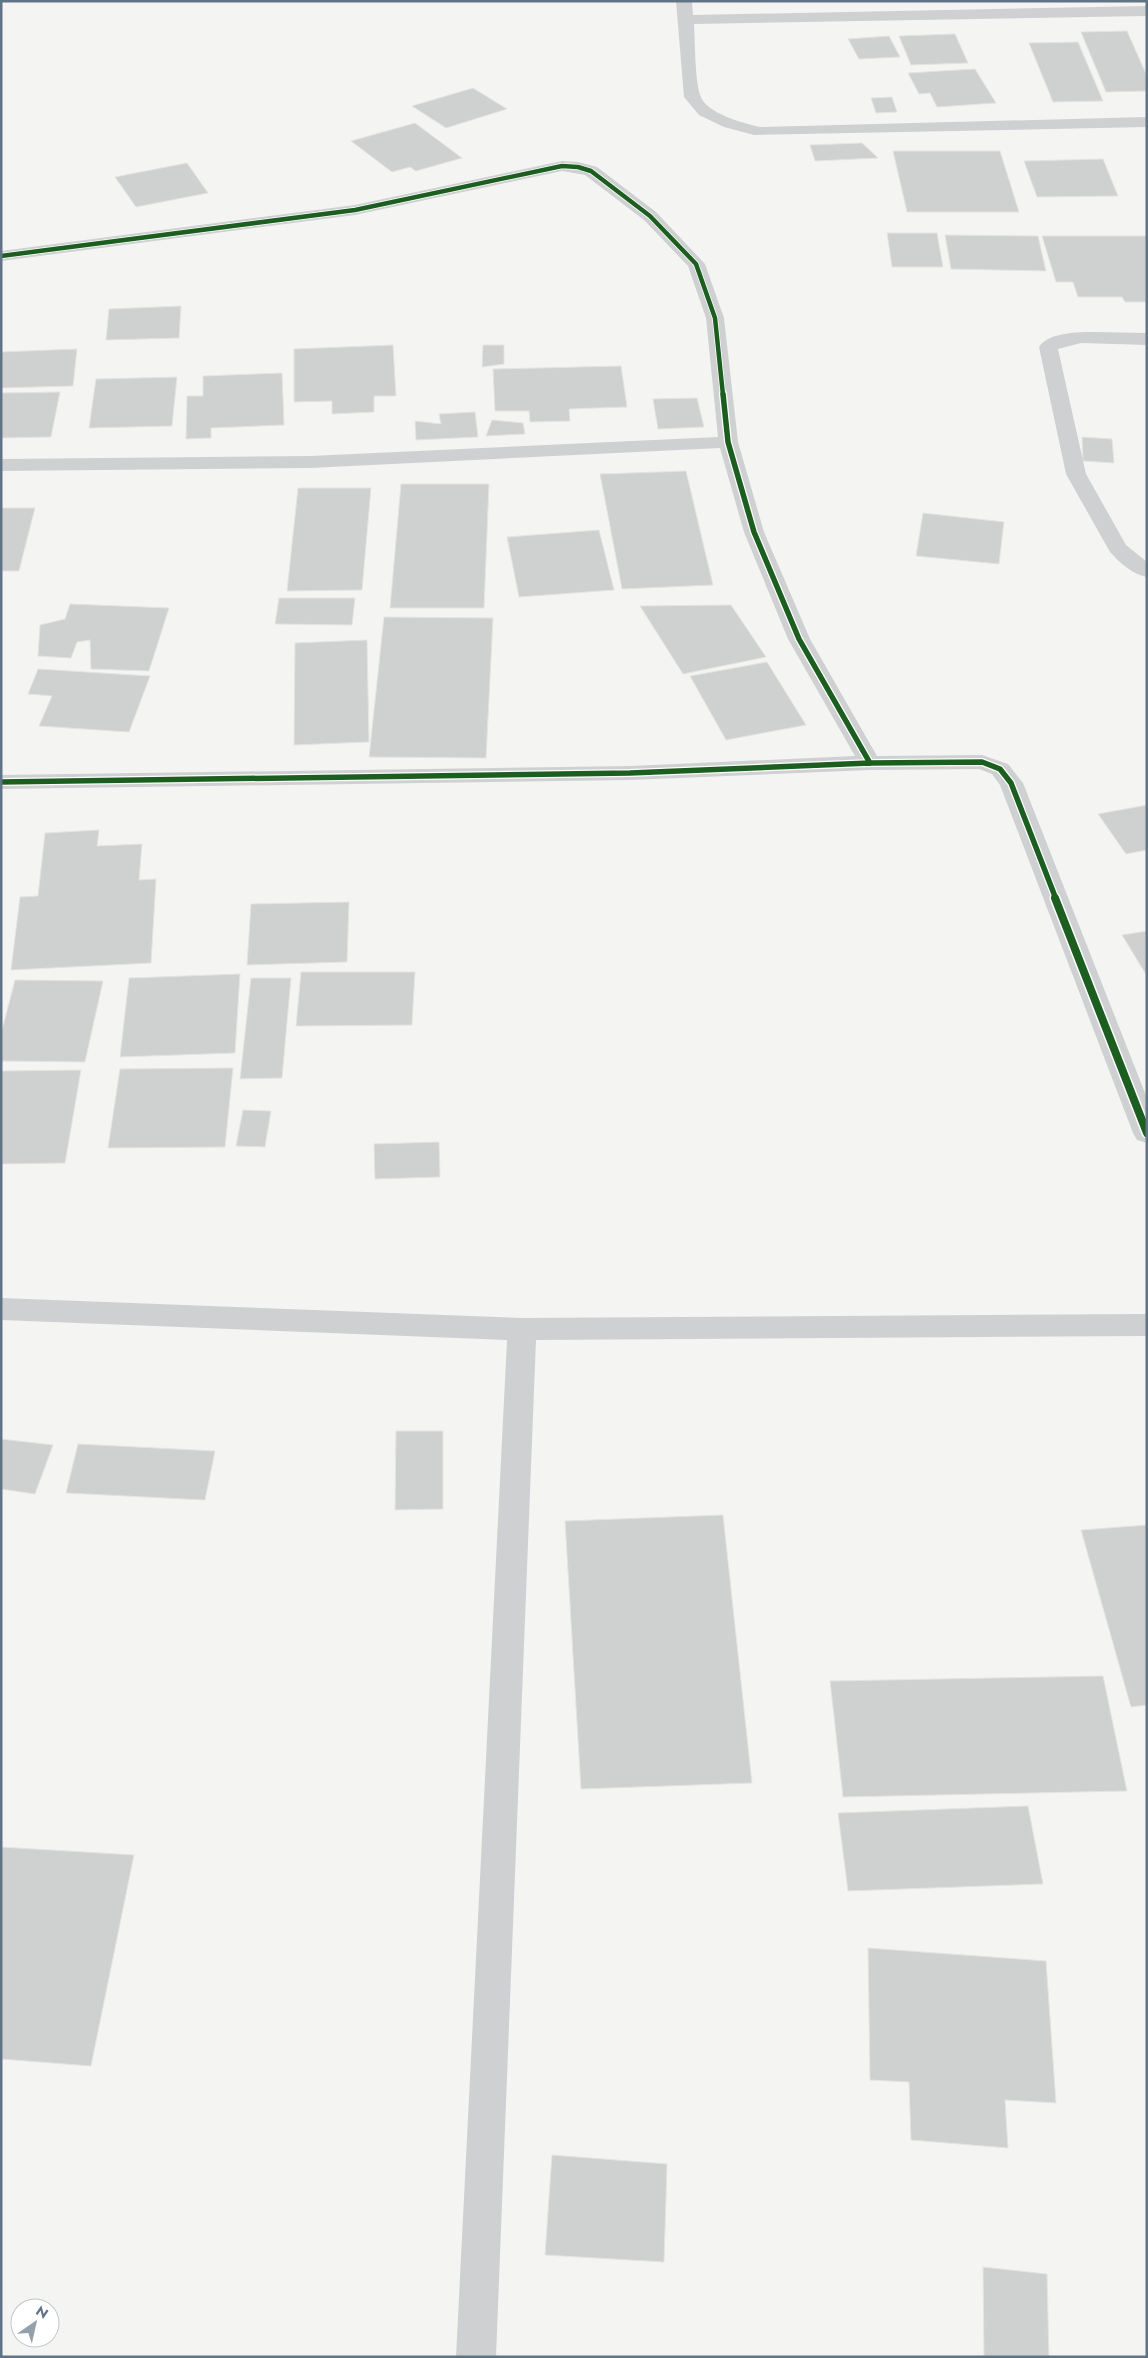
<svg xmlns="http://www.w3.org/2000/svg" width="1148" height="2358" font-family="Jost,sans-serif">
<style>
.building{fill:#cfd1d0;stroke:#e4e4e2}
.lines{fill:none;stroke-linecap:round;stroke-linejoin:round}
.street{fill:#cfd0d1;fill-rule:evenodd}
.cycleway-far2-casing{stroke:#fff;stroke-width:6}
.cycleway-far1-casing{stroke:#fff;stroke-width:8}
.cycleway-casing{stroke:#fff;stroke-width:11}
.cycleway-far2{stroke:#1b5e20;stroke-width:4.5}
.cycleway-far1{stroke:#1b5e20;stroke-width:5.5}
.cycleway{stroke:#1b5e20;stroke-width:8}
</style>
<rect width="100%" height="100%" fill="#f4f5f2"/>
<path class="building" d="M1127 31 1147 76V91L1106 92 1081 32Z
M955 34 968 63 911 65 899 36Z
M889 36 900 57 859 59 848 39Z
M1078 42 1103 101 1053 102 1029 43Z
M975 69 996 103 937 107 930 93 919 94 908 73Z
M473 88 507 109 446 128 412 106Z
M892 97 897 112 876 113 871 98Z
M415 123 462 158 416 171 410 167 392 172 351 141Z
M862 143 878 158 815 161 810 145Z
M893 151H1000L1019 212H907Z
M1103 159 1118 196 1037 197 1024 161Z
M187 163 208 193 136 207 115 177Z
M887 233H937L943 267H892Z
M945 235 1038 236 1046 271 951 269Z
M1042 236H1147V302H1125L1122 297H1078L1073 282H1056Z
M181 306 179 338 106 340 109 309Z
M393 345 396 396H374V412L332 414V401L294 402V349Z
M483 345H504V364L482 367Z
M77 349 73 386 1 388V352Z
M621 366 627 407 569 409 570 421 530 422 529 411H495L493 369Z
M282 373 284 425 211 428V438L186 439 187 396H203V376Z
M177 377 172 426 89 428 96 379Z
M60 392 51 437 1 438V393Z
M697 398 704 427 658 429 653 399Z
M475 412 478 437 416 440 415 421 441 424 439 414Z
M492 420 523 423 525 434 486 436Z
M1082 437 1112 439 1114 463 1083 461Z
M686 471 713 585 622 589 600 474Z
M401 484H489L484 608H390Z
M298 488H371L362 590 287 591Z
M1 508H35L19 571H1Z
M923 513 1004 522 999 564 916 556Z
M599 530 614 590 519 597 507 537Z
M279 598H355L352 625 275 624Z
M70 604 169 608 149 671 91 669 90 640 77 642 71 658 38 656 40 625 65 619Z
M731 605 766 657 683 674 640 606Z
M384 617 493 618 486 758 369 757Z
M367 640 369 742 294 745 295 643Z
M767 662 806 725 726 740 690 676Z
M38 669 150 676 129 732 39 726 52 696 28 694Z
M1147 805V850L1126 854 1098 814Z
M99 830 97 846 142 844 139 880 156 879 151 963 11 970 20 897 38 896 45 833Z
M349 902 347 962 247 965 251 904Z
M1147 931V976L1122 935Z
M301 972H415L412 1025 296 1026Z
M240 974 235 1053 120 1057 129 978Z
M251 978H291L282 1078 240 1079Z
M15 980 103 981 85 1062 1 1061V1034Z
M233 1068 225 1147 108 1148 120 1069Z
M81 1070 65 1163 1 1164V1071Z
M243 1110 271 1111 265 1147 236 1146Z
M439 1142 440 1177 375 1179 374 1144Z
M396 1431H443V1509L395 1510Z
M1 1439 53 1445 35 1494 1 1489Z
M78 1444 215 1451 205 1500 66 1493Z
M723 1515 752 1783 581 1789 565 1521Z
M1147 1525V1705L1131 1707 1081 1530Z
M1103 1676 1127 1791 843 1797 830 1681Z
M1028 1806 1043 1884 848 1891 838 1813Z
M1 1847 134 1855 91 2066 1 2059Z
M868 1948 1046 1961 1056 2103 1005 2100 1008 2148 911 2140 909 2082 870 2080Z
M552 2155 667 2164 664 2262 545 2255Z
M983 2267 1047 2274 1049 2357H984Z"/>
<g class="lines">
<path class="street" d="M676 1H692L693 15 1147 6V16L694 24C695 43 695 79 700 95 706 114 744 123 760 127L1147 117V127L754 135 724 127 699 115 684 97Z
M562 161 578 162 597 167 656 212 705 264 724 318 738 442 764 532 810 639 877 756 982 755 1008 764 1023 783 1147 1098V1143L1137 1140 1133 1133 1000 785 992 774 979 769 870 770 630 780 1 789V775L630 766 855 756 788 639 744 532 720 448 310 468 1 471V459L310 456 718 437 706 318 688 266 644 220 585 175 562 171 355 215 1 261V251L355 205Z
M1095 332 1147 333V345L1081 343 1058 349 1086 474 1126 545 1147 562V577C1132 574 1120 563 1110 552L1066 474 1039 347C1049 332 1079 332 1095 332Z
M1 1298 522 1318 1147 1314V1336L536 1340 496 2357H456L507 1340 1 1320Z"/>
<defs>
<path id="cycleway-far2" d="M1 256 355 210 562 166 578 167 591 171 650 216 696 264 715 318 723 395"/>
<path id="cycleway-far1" d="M723 394 728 442 754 532 799 639 870 763
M1 782 630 773 870 763 982 762 1000 769 1011 783 1056 899"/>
<path id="cycleway" d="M1055 898 1147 1133"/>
</defs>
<use href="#cycleway-far2" class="cycleway-far2-casing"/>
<use href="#cycleway-far1" class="cycleway-far1-casing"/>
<use href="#cycleway" class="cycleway-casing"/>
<use href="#cycleway-far2" class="cycleway-far2"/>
<use href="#cycleway-far1" class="cycleway-far1"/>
<use href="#cycleway" class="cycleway"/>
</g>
<rect width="1148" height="2358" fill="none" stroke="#617485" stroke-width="5"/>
<g transform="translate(35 2323) rotate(34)"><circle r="24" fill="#ffffff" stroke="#c0c7ce"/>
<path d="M0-4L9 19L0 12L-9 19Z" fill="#94a1ab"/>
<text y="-8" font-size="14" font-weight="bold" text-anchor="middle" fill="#617485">N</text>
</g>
</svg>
